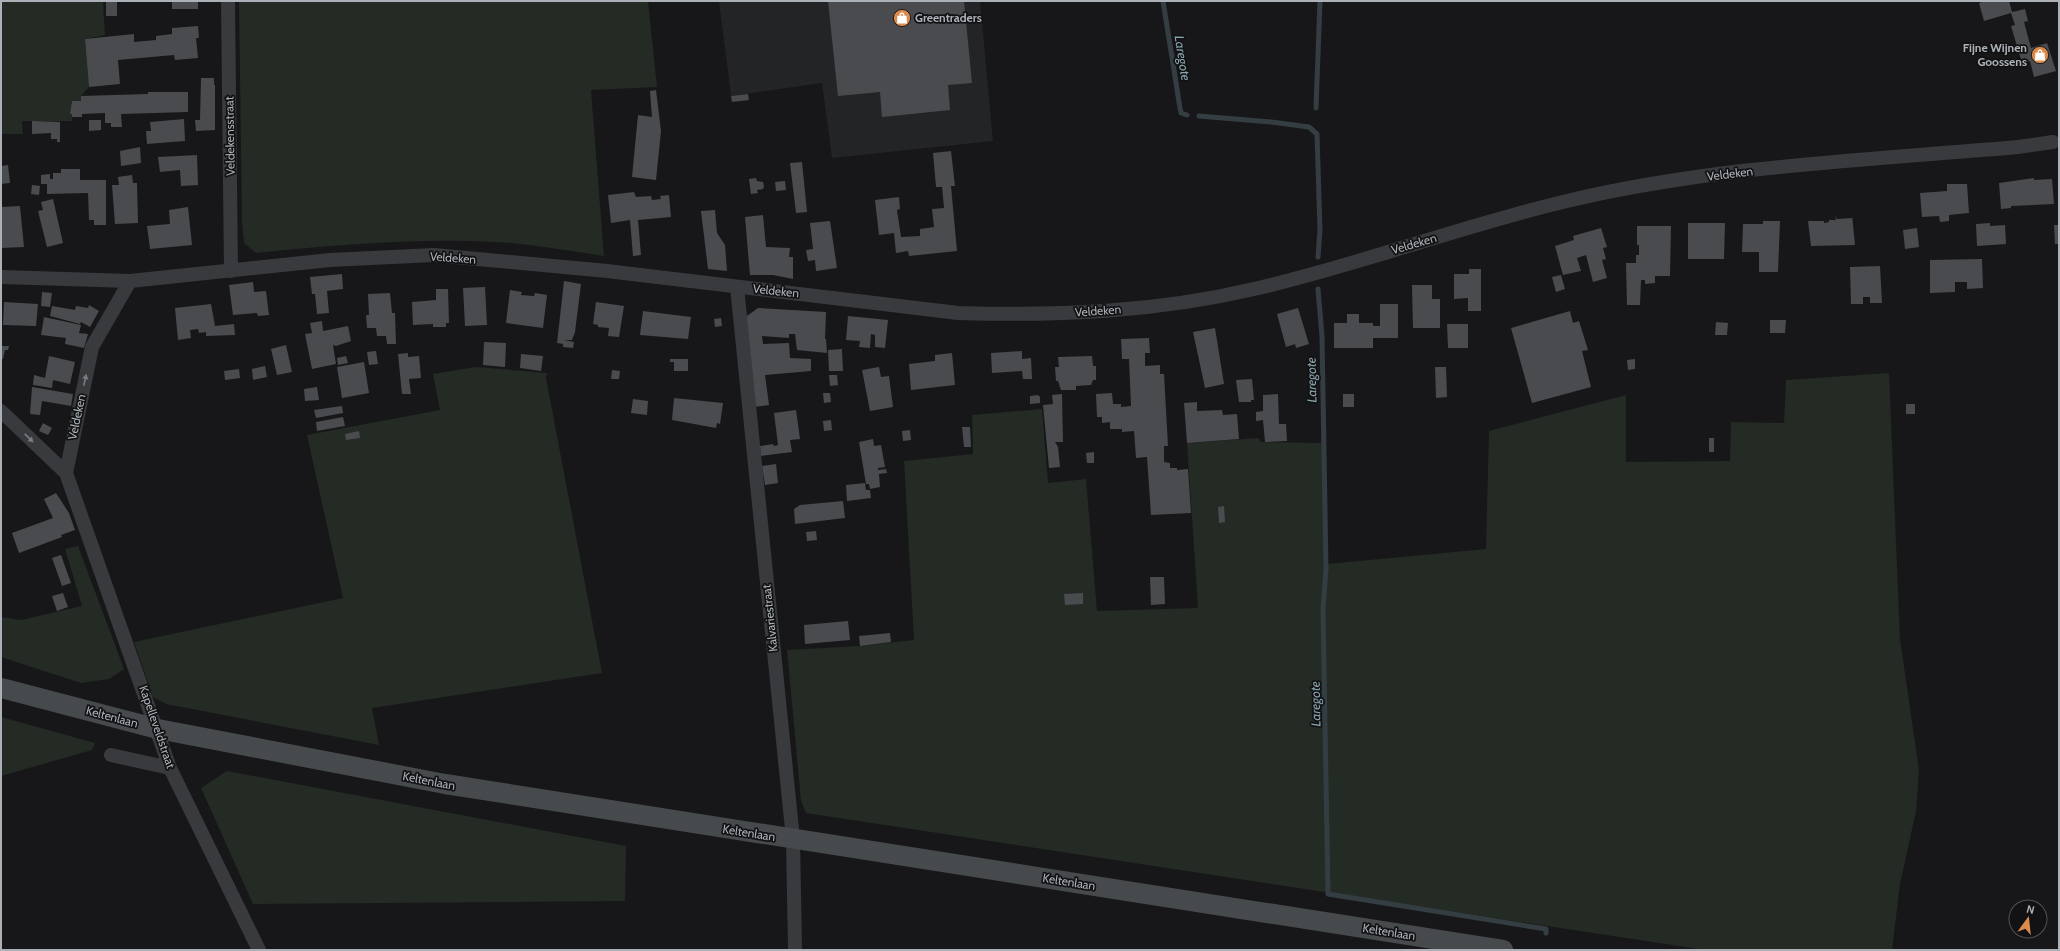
<svg xmlns="http://www.w3.org/2000/svg" width="2060" height="951" font-family="Cabin,sans-serif">
<style>
.built{fill:#232426}
.green{fill:#242a24}
.lines{fill:none;stroke-linecap:round;stroke-linejoin:round}
.stream{stroke:#343e42;stroke-width:5}
.building{fill:#494b4e}
.minor{stroke:#393a3d;stroke-width:14}
.secondary{stroke:#474a4d;stroke-width:20}
.oneway{fill:#787b80}
.labels{text-anchor:middle;stroke-width:3.5;stroke-linejoin:round;paint-order:stroke}
.poi-label{font-size:12px;font-weight:bold;fill:#abb1b7;stroke:#121214;text-anchor:start}
.street-label{font-size:12px;fill:#abb1b7;stroke:#121214}
.water-label{font-size:13px;font-style:italic;fill:#87a4ad;stroke:#121214}
</style>
<rect width="100%" height="100%" fill="#171719"/>
<path class="built" d="M719 1H980L993 141 832 158 822 83 731 96Z"/>
<path class="green" d="M1 1H103L105 35 85 39 89 87 81 96V101H72L70 114H72V121H22L23 134H1Z
M239 1H648L657 87 591 90 604 256C568 251 532 244 496 242 415 238 336 245 256 253L244 243 242 223Z
M476 367 547 373 546 378 602 673 372 708 379 745 166 704 153 697 134 642 343 598 307 435 440 410 433 374Z
M1889 373 1900 639 1919 770 1916 811 1900 884 1892 950H1705L806 813 801 801 787 650 860 646 914 640 904 461 973 454 972 415 1042 409 1048 483 1086 479 1097 611 1198 608 1187 443 1259 438 1260 442 1323 443 1327 564 1486 549 1489 431 1626 395V462L1730 461 1731 422 1784 423 1786 380Z
M78 546 124 669 109 679 81 683 1 657V617L21 620 82 606 65 549Z
M1 717 95 743 92 750 1 776Z
M227 771 626 846 625 901 253 904 201 788Z"/>
<g class="lines">
<path class="stream" d="M1163 1 1180 108 1181 113 1187 115
M1316 108 1320 1
M1199 116 1271 122 1309 127 1317 134 1320 230 1318 257
M1318 289 1322 336 1326 569 1323 609 1328 894 1546 929V933"/>
</g>
<path class="building" d="M106 1H117V16H106Z
M172 1H198V9H172Z
M828 1H964L972 83 948 85 950 110 882 117 880 92 838 96Z
M1985 1H2009L2012 12 2025 9 2028 21 2024 22 2031 48 2047 43 2056 71 2034 77 2030 61 2022 63 2011 26 2015 25 2011 13 1984 21 1979 3Z
M198 26 199 38H196L198 58 175 60 174 55 118 60 120 84 89 87 85 39 134 34V42L156 40V36L172 34V28Z
M201 78H214V85H215V130L196 131 195 120H200Z
M656 90 661 131 656 180 632 177 638 115 652 117 650 91Z
M148 92H188V112L121 114 122 127H111V123H105V113L82 114V117H72V114H70L72 101H81V96L148 94Z
M748 94 749 100 732 102 731 96Z
M184 119 185 141 147 144 146 131H151L150 122Z
M89 120H101V130L89 131Z
M32 121 60 122V142H57V139H51V133L32 134Z
M140 147 141 163 121 166 120 151Z
M951 151 955 186H951L957 251 909 256 908 251 896 253 894 233 879 235 875 200 899 197 900 209 897 210 901 237 920 236V229L934 227 932 209 944 208 942 187H936L933 153Z
M197 155 198 185 181 186 180 170 160 172 158 157Z
M802 162 807 212 796 213 790 163Z
M8 165 10 183 1 184V166Z
M61 169H80V180H106V225H94V220H89L88 193 47 194V184H41V175L50 174V179H53V173H61Z
M132 175 133 183H137L138 223 115 224 112 185H119L118 177Z
M756 178 757 181 763 182 764 186 763 189 757 190 758 193 751 194 749 179Z
M2034 178V180L2052 179 2054 204 2011 206V208L2001 209 1999 183Z
M785 181 786 190 776 191 775 182Z
M1947 184H1967L1969 213 1949 215V221L1940 222 1939 216 1922 217 1920 193 1947 191Z
M32 185 40 186 39 195 31 194Z
M634 192 636 197 651 196 652 200 661 199 660 196 669 195 671 217 638 220 641 255 633 256 630 220 611 223 608 195Z
M53 199 63 243 47 247 38 211 43 210 41 202Z
M20 206 24 247 1 248V207Z
M188 207 192 245 150 249 147 226 170 224 169 210Z
M715 210 717 233 725 245 727 271 708 269 701 211Z
M763 215 766 247 790 248 789 257H793V279L773 275H750L745 217Z
M1852 215 1855 245 1811 246 1808 221H1824V223L1829 222V220H1836L1835 216 1837 219 1852 218Z
M830 221 837 268 816 271 815 260 808 261 806 250 813 249 810 223Z
M1763 221H1780L1778 272H1759V252H1742L1743 224H1763Z
M1688 223H1725L1724 259H1688Z
M1990 223V226L2005 225 2006 244 1977 246 1976 224Z
M2054 225H2059V244H2055Z
M1637 226H1671L1670 276H1655V283L1645 284V280H1641L1640 305H1627L1626 263H1636V255H1639V245H1637Z
M1601 228 1607 247 1603 248 1606 259 1602 260 1607 278 1593 282 1586 255 1577 258 1581 271 1563 275 1555 246 1574 240 1573 236Z
M1917 228 1919 247 1905 249 1903 230Z
M1982 259 1983 288 1967 289V282H1955V292L1930 293V260Z
M1880 266 1882 303H1870V297H1863V304H1851L1850 267Z
M1469 269H1481V311H1468V298L1454 299V274H1469Z
M342 274 343 289 327 291 329 313 317 314 315 294H312L310 277Z
M1561 275 1565 289 1556 292 1552 277Z
M564 281 581 284 575 332 572 340H564L574 342 573 348 563 347V344L557 343Z
M253 282 254 292 266 291 269 315 258 316 257 313 233 315 229 285Z
M1412 285H1432V299H1440V328H1413Z
M485 287 487 325 465 326 463 288Z
M436 289H448L449 323H446V327H433V324L413 325 412 302 436 300Z
M510 290 522 292 521 295 534 296 535 293 547 295 543 328 506 323Z
M42 292 52 293 50 307 41 306Z
M390 293 392 313H395L396 344H387L386 336H377L376 328H367L366 315H369L368 294Z
M4 302 38 304 36 326 3 325Z
M596 302 624 306 619 337 608 336 609 328 598 327V325L593 324Z
M211 304 215 326 234 324 235 335 206 336V332L199 333 198 329 190 330 191 338 178 340 175 308Z
M1380 304H1398V338H1373V348H1334V323H1347V314H1359V323H1373V326H1380Z
M89 305 99 311 90 327 81 322 80 324 50 316 52 306 75 310 76 306 88 308Z
M758 308 826 312 825 339H826L827 353 797 350 795 334H789V338L762 336 763 344 789 343 790 358 811 359V371L765 375 769 405 754 407 744 318Z
M1298 308 1309 344 1296 348 1295 344 1286 347 1277 314Z
M643 311 691 317 688 339 640 335Z
M1570 311 1573 323 1579 321 1588 350 1582 351 1591 387 1532 403 1511 328Z
M848 316 888 320 885 348 875 347V335L871 334 870 348 859 347 860 341 846 340Z
M44 317 81 325 79 333 88 334 84 348 65 344 66 338 41 335Z
M721 318 722 326 715 327 714 319Z
M1770 320H1786L1785 333H1770Z
M322 321 323 331 348 326 351 341 336 346 333 345 336 364 312 369 305 334 312 333 310 323Z
M1716 322 1728 323 1727 335H1715Z
M1447 324H1468V348H1448Z
M1215 328 1224 384 1205 388 1193 332Z
M1149 338 1150 353H1145V366L1160 365V374H1164L1168 446H1164V462L1170 463V468H1177V470L1188 469 1191 513 1151 515 1147 457 1136 458 1134 431 1122 432V429H1110V422L1102 423V417H1097L1096 394 1112 393 1113 404H1121V407L1131 406 1129 359H1122L1121 339Z
M484 342 506 343 505 367 483 365Z
M286 345 292 372 277 375 271 349Z
M1 346H9L8 350H5L3 359H1Z
M842 349 843 371H829L828 350Z
M376 351 378 364 369 365 367 352Z
M1022 351V359L1031 358 1032 379H1023L1022 371 992 373 991 353Z
M408 353V357L419 356 421 378 409 379 411 394H402L398 354Z
M952 353 955 385 911 390 909 364 935 361V355Z
M521 354 543 356 541 371 520 368Z
M49 356 75 362 70 384 53 380 52 388 33 385 34 375 45 378Z
M346 356 348 363 338 365 337 358Z
M1092 356 1093 366H1096V380H1093L1091 385 1076 386V390H1061L1058 381H1056L1055 367H1059L1058 357Z
M670 359H688V371H674V362H670Z
M1635 359V369L1628 370 1627 360Z
M364 362 369 393 342 398 337 367Z
M265 366 267 377 253 380 252 369Z
M879 367 881 377 889 376 893 407 870 411 862 370Z
M1435 367H1446L1447 397 1436 398Z
M239 369 240 378 225 380 224 371Z
M612 370 620 371 619 379H611Z
M829 375H837L838 385 830 386Z
M1252 379 1254 400H1251V402H1239L1236 380Z
M32 387 73 394 71 406 42 401 40 415 30 414Z
M317 387 319 400 305 401 304 389Z
M823 393H830L831 402 824 403Z
M1062 394 1063 442H1055L1058 447 1060 467 1049 468 1043 405 1053 404 1052 395Z
M1278 394 1279 424H1286L1287 441 1265 442 1263 420 1256 421V412L1263 411V395Z
M1343 394H1354V407H1343Z
M1038 395 1040 397V403L1030 404V396Z
M674 398 723 403 720 424 717 423 716 428 672 420Z
M633 399 648 401 647 415 631 413Z
M1197 402V411L1222 410 1223 415 1237 414 1239 439 1187 443 1184 403Z
M1906 404H1915V414H1906Z
M342 406 343 413 316 418 314 410Z
M796 410 800 439 790 440 792 452 761 456 760 446 773 444 774 446 778 445 774 413Z
M343 417 345 426 317 431 316 422Z
M831 420 832 430 824 431 823 421Z
M43 423 52 428 48 435 39 431Z
M962 427H970L971 447H964Z
M910 430 911 440 903 441 902 431Z
M359 431 360 438 346 440 345 434Z
M1709 438H1714V452H1709Z
M873 439 874 446 881 445 885 467 878 468V470L886 469 887 473 879 474 880 487 870 489 869 484H866L859 442Z
M1094 452V463H1087L1086 453Z
M776 464 778 483 765 485 762 466Z
M865 483 866 490H870L871 498 847 501 846 485Z
M56 493 69 513 75 530 61 535 62 537 19 553 12 533 53 518 44 499Z
M843 501 845 518 795 524 794 509 800 505Z
M1224 506 1225 522 1219 523 1218 507Z
M816 531 817 540 807 541 806 532Z
M61 555 71 583 62 586 52 558Z
M1150 577H1164L1165 604 1151 605Z
M63 593 68 607 57 611 52 596Z
M1083 593V604L1065 605 1064 594Z
M848 621 850 640 805 644 804 625Z
M890 633 891 642 860 646 859 636Z"/>
<g class="lines">
<path class="minor" d="M228 1 231 271
M1 277 130 281 330 260 434 255 607 271 958 313C1058 316 1156 312 1254 289 1359 265 1461 226 1567 201 1714 166 1868 160 2018 147L2053 142
M737 287 793 839 795 950
M1 411 66 473 170 768 259 950
M66 473 92 347 130 281
M111 755 170 768"/>
<path class="secondary" d="M1 688 158 729 445 784 1503 950"/>
</g>
<defs><path id="oneway-solid" d="M-6-.8H1V-3.2L6.5 0L1 3.2V.8H-6Z"/></defs>
<g class="oneway">
<use href="#oneway-solid" transform="translate(85 380) rotate(-77)"/>
<use href="#oneway-solid" transform="translate(29 438) rotate(44)"/>
</g>
<defs>
<symbol id="shop-disc" viewBox="-11 -11 22 22"><circle r="9.5" fill="#db8c4d" stroke="#121214"/><path d="M-5-2.5h2.3a2.7 3.5 0 0 1 5.4 0H5L5.5 6h-11ZM-1.5-2.5h3a1.5 2.3 0 0 0-3 0Z" fill="#fff"/></symbol>
</defs>
<g fill-rule="evenodd">
<use href="#shop-disc" x="892" y="8" width="20" height="20"/>
<use href="#shop-disc" x="2030" y="45" width="20" height="20"/>
</g>
<g class="labels">
<g class="poi-label">
<text x="915" y="22">Greentraders</text>
<text x="2027" y="52" text-anchor="end">Fijne Wijnen<tspan x="2027" dy="14">Goossens</tspan></text>
</g>
<g class="street-label">
<text transform="translate(230 136) rotate(-91)" y="4">Veldekensstraat</text>
<text transform="translate(1730 174) rotate(-7)" y="4">Veldeken</text>
<text transform="translate(1414 244) rotate(-16)" y="4">Veldeken</text>
<text transform="translate(453 258) rotate(4)" y="4">Veldeken</text>
<text transform="translate(776 291) rotate(6)" y="4">Veldeken</text>
<text transform="translate(1098 311) rotate(-4)" y="4">Veldeken</text>
<text transform="translate(77 417) rotate(-78)" y="4">Veldeken</text>
<text transform="translate(770 618) rotate(-96)" y="4">Kalvariestraat</text>
<text transform="translate(112 717) rotate(15)" y="4">Keltenlaan</text>
<text transform="translate(157 727) rotate(71)" y="4">Kapelleveldstraat</text>
<text transform="translate(429 781) rotate(11)" y="4">Keltenlaan</text>
<text transform="translate(749 833) rotate(9)" y="4">Keltenlaan</text>
<text transform="translate(1069 882) rotate(9)" y="4">Keltenlaan</text>
<text transform="translate(1389 932) rotate(9)" y="4">Keltenlaan</text>
</g>
<g class="water-label">
<text transform="translate(1183 58) rotate(81)" y="5">Laregote</text>
<text transform="translate(1311 380) rotate(-91)" y="5">Laregote</text>
<text transform="translate(1315 704) rotate(-91)" y="5">Laregote</text>
</g>
</g>
<rect width="2060" height="951" fill="none" stroke="#abb1b7" stroke-width="4"/>
<g transform="translate(2028 919) rotate(15)"><circle r="19" fill="#121214" stroke="#4f5255"/>
<path d="M0-3L7 15L0 10L-7 15Z" fill="#db8c4d"/>
<text y="-6" font-size="11" font-weight="bold" text-anchor="middle" fill="#abb1b7">N</text>
</g>
</svg>
